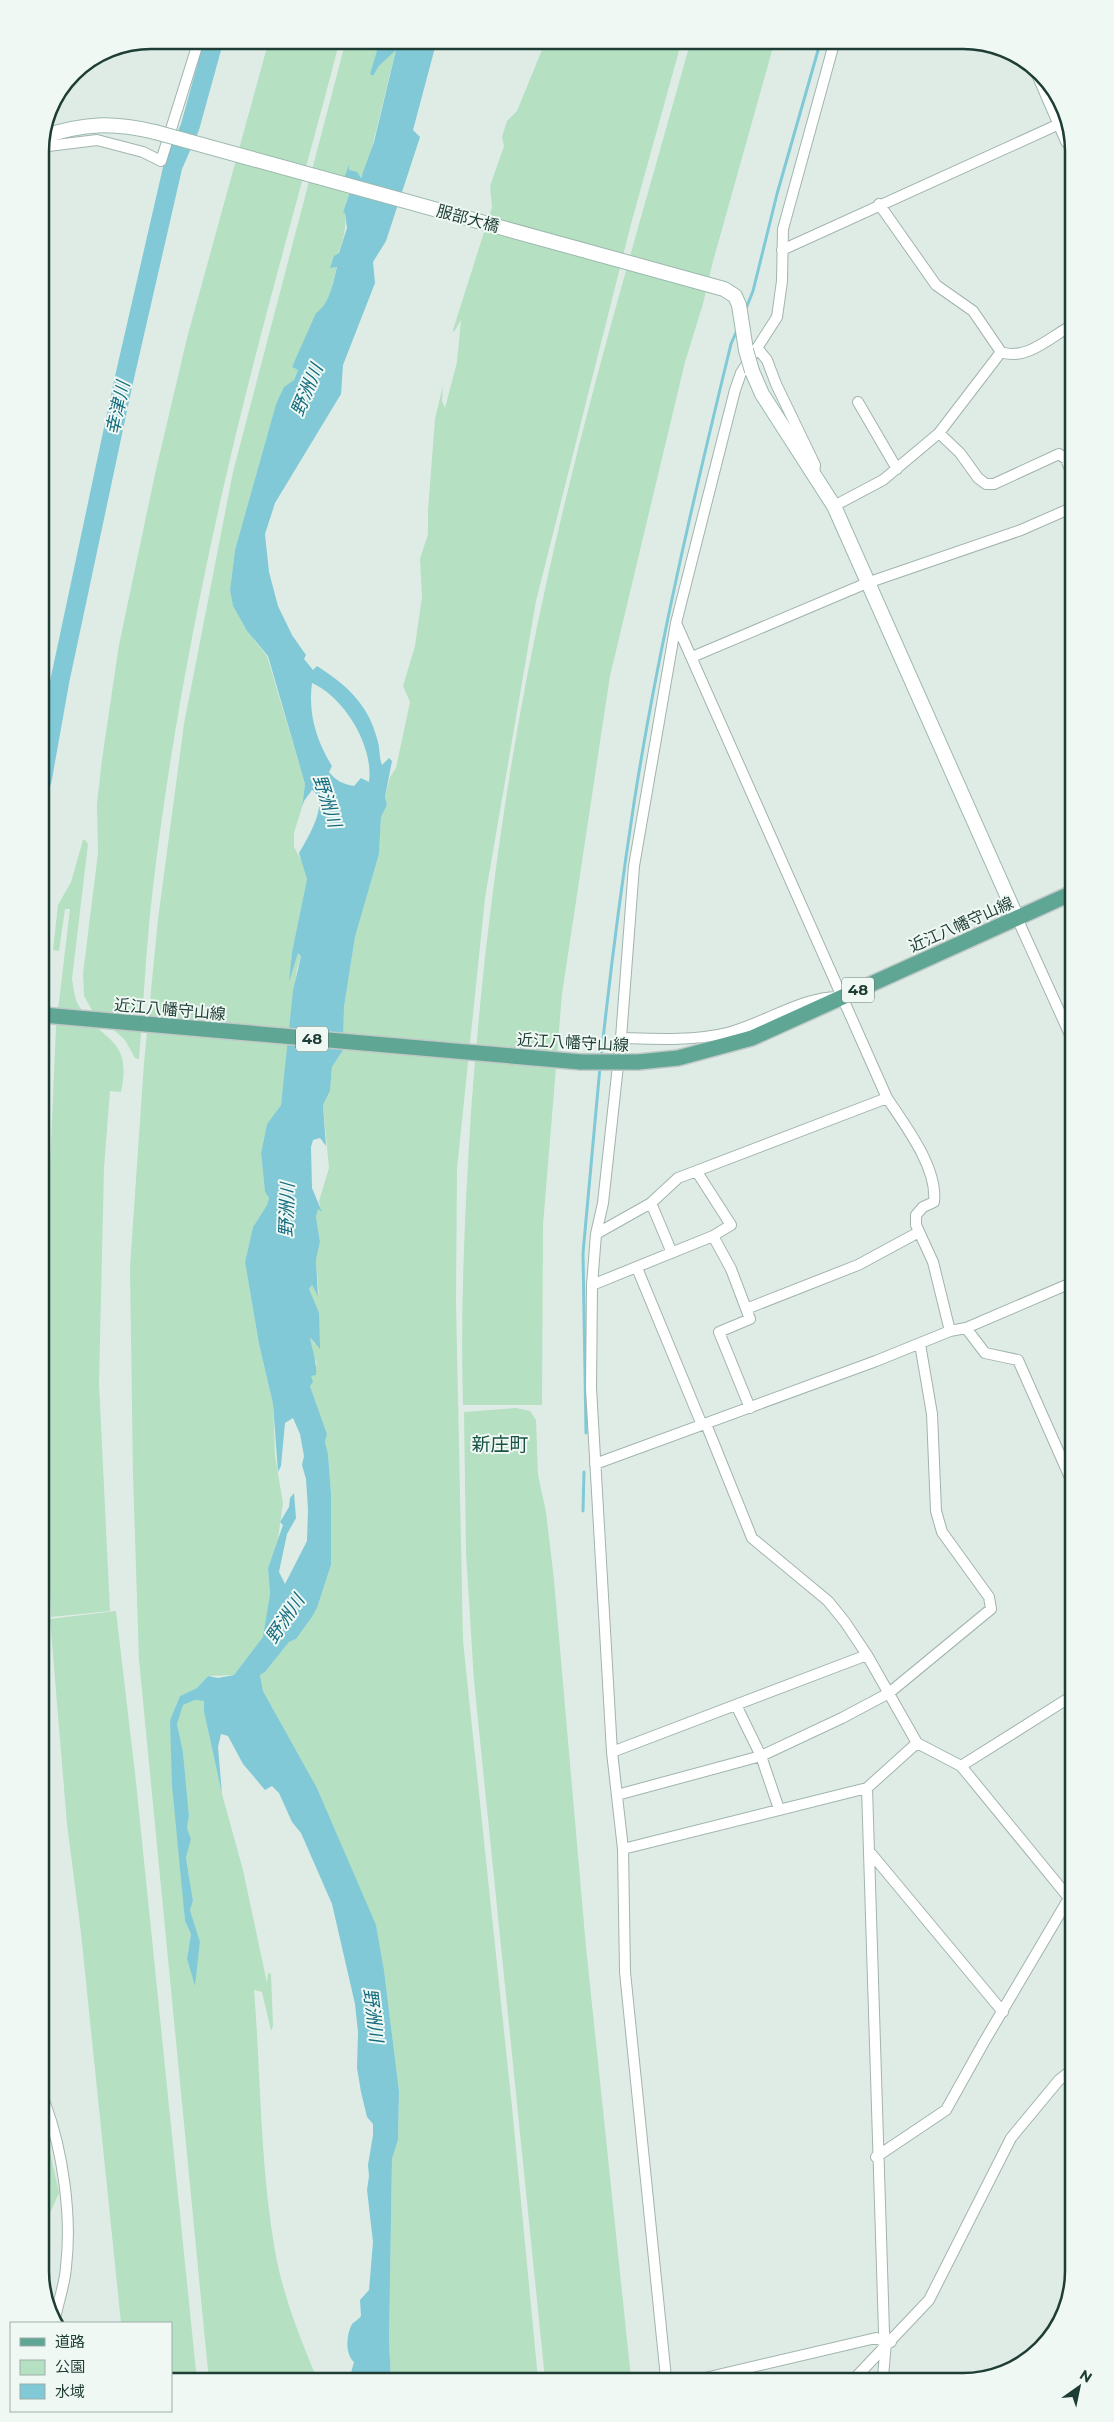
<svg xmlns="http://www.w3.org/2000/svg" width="1114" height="2422" font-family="Montserrat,'Noto Sans JP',sans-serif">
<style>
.green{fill:#b5e0c1}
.water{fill:#81c9d7;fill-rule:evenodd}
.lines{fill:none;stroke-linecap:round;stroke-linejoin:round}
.stream{stroke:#81c9d7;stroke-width:3}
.river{stroke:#81c9d7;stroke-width:19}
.street-casing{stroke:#a1b4ad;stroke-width:12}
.secondary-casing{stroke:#9cb9af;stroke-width:16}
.primary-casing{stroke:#c0c9c6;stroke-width:18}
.street{stroke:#fff;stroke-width:10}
.secondary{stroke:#fff;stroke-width:14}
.primary{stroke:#5fa694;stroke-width:15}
.secondary-bridge-casing{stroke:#9cb9af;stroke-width:16;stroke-linecap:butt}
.primary-bridge-casing{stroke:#c0c9c6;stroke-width:18;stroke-linecap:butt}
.secondary-bridge{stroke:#fff;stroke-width:14}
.primary-bridge{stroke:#5fa694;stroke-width:15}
.labels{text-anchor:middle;stroke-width:4;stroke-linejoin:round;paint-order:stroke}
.shield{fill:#f0f8f4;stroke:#5d766e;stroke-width:1}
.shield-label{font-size:15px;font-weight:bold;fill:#1e3e35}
.street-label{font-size:16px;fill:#1e3e35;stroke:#f0f8f4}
.water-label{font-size:18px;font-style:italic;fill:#136c7f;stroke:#f0f8f4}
.quarter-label{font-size:19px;fill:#185244;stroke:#f0f8f4}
.rim{fill:none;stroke:#1e3e35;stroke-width:2.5}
</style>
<rect width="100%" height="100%" fill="#dfece6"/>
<path class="green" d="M269 40H340C301 189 258 336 224 485 194 617 169 752 153 887 146 944 144 1001 139 1059L135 1058 125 1040 92 1010 84 996 83 974 98 853 97 804 102 759 119 645 155 474 187 338Z
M346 40H380L370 74 373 76 379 66 396 49 367 168 350 192 343 212H345C347 233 341 250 331 268L337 266 330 294 292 367 298 370 294 380 276 404 235 550 230 590 233 606 247 631 267 656 305 784 302 807 294 833V847L304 865 307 879 292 952 290 976 298 952 301 956 297 969 281 1105 267 1124 261 1153 265 1192 269 1198 267 1205 253 1227 245 1262 259 1344 273 1404 275 1456 283 1503 278 1539 268 1568 270 1594 264 1637 234 1675 208 1676 197 1688 180 1696 170 1720 185 1921 191 1934 187 1959 195 1984 200 1942 190 1910 193 1901 186 1858 191 1839 187 1828 189 1816 183 1752 177 1724 182 1705 195 1700 204 1701V1712L222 1794 243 1870 267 1983 268 1973 271 1974 273 2026 271 2031 262 1992 254 1990C261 2077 260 2165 275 2251 283 2296 300 2338 318 2381H209L139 1660 133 1476 130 1267 144 1063 158 919 184 724 233 472Z
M546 40H682L631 224 536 601 485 898 457 1169 456 1300 463 1641 512 2107 538 2379 391 2380 389 2341 392 2159 398 2140 399 2091 384 1970 376 1926 317 1788 263 1691 260 1675 265 1672 289 1642 296 1639 312 1617 317 1608 331 1565V1493L328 1454 325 1442 327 1434 310 1386 311 1376 317 1363 313 1356 310 1337 311 1336 315 1345 312 1298 309 1289 312 1285 319 1295 316 1260 320 1242 316 1217 318 1208 321 1210 319 1201 329 1168 323 1105 330 1091 332 1067 343 1050 344 1007 355 937 379 854 381 817 387 805 385 797 390 777 396 768 410 702 403 686 415 646 422 597 420 559 428 534V511L435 419 443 386 442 401 445 408 457 362 461 320 454 332 453 330 492 207 490 186 504 146 502 137 507 121 517 111Z
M691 40H775L712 265 703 304 685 362 610 676 562 994 543 1225 542 1405H463C460 1307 465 1210 471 1112 484 933 508 755 547 580 587 398 641 220 691 40Z
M83 840H85L88 844 72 979C74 988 74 998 79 1006 101 1042 133 1037 121 1092L110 1091 104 1168 99 1383 110 1611 51 1617 47 1487 46 1260 56 1027 70 909H65L59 951 53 950 58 905 71 882Z
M516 1408 530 1411 536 1420 538 1475 546 1512 554 1580 586 1947 631 2378 545 2379 474 1681 466 1552 464 1412Z
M116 1611 136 1782 197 2381 171 2382V2323H121L81 1933 67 1824 50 1619Z
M46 2147 50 2152 59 2193 50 2213 46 2261Z"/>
<path class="water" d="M380 40H437L413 130 420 137 386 241 373 262 375 283 343 365 341 394 275 503 265 534 269 572 278 606 292 635 306 655 304 659 313 670 317 666C348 686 369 705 378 742 380 750 379 757 382 765L389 758 392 761 385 797 387 805 381 817 379 854 355 937 344 1007 343 1050 332 1067 330 1091 323 1105 326 1146 320 1138 313 1140 311 1147 312 1188 322 1212 318 1209 316 1217 320 1242 316 1260 318 1296 312 1285 309 1289 319 1313 320 1349 310 1337C312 1350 317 1362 316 1375L311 1376 313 1382 310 1386 327 1434 325 1442 328 1454 331 1493V1565L317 1608 312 1617 296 1639 289 1642 265 1672 260 1675 263 1691 317 1788 376 1925 384 1970 399 2091 398 2140 392 2159 389 2341 391 2380H349L354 2362C345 2354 346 2335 352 2324 354 2322 359 2319 361 2316L360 2300 369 2290 373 2242 367 2190 369 2176 368 2165 373 2135V2124L367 2117 361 2092 357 2068 358 2032 355 2004 332 1904 301 1833 292 1822 279 1793 272 1786 265 1790 243 1764 228 1736 221 1734 218 1747 222 1794 204 1712V1701L195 1700 183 1705 177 1724 183 1752 189 1816 187 1828 191 1839 186 1858 193 1901 190 1910 200 1942 195 1986 187 1959 191 1934 185 1921 172 1785 170 1720 180 1696 197 1688 208 1676 218 1678 234 1675 263 1637 270 1594 268 1568 283 1525 280 1522 289 1507 290 1498 294 1493 296 1518 287 1534 279 1572 285 1584 307 1541 308 1509 306 1479 302 1465 304 1456 300 1434 293 1418 285 1423 281 1466 278 1472 273 1404 259 1344 245 1262 253 1227 267 1205 269 1198 265 1192 261 1153 267 1124 281 1105 293 991 301 956 298 953 289 982 292 952 307 879 299 853C307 839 331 801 312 790L304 801 302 807 305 784 268 656 247 631 233 606 230 590 235 550 276 404 284 387 294 380 298 370 292 367 316 313C330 304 333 282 337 267L330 268 334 256 339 253 347 228 345 213 343 212 350 192 343 181 349 165V170L357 172 361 178 374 142 396 50 379 66 373 76 370 74ZM312 683C344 697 374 746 369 782L361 778 354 786C343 784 336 781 329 772L332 766C316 740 308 713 312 683Z"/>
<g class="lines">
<path class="stream" d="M745 311 753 291 777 194 821 40
M601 1058C610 973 621 888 634 803 658 649 694 496 731 344L738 328
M586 1433 583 1253 600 1067
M583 1511 584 1472"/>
<path class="river" d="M42 781 60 680 123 384 173 166 190 127 214 40"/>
<defs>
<path id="street" d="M40 147 97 140 143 152 161 161 199 40
M879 204 936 285 973 311 1001 352
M782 250 1068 120
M758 349 767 360 776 384 815 465 814 473
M858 402 897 469
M939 433 960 453 978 478 986 484H994L1059 454 1066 459 1069 467
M834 506 883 480 939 433 1001 352C1025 361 1048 339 1069 327
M676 623 887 1098C905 1125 938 1168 934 1202L923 1207 916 1215V1225L933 1262 950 1331
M692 657 867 583 1021 530 1069 509
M1017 918 1071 1037
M621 1038C656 1039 693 1041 727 1033 763 1024 804 996 839 997
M651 1203 672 1253
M596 1234 651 1203 678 1178 887 1098
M713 1236 731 1269 750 1319 719 1332 750 1408
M637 1268 702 1425
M592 1285 713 1236 731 1225 697 1172
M746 1309 858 1265 919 1232
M966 1328 985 1353 1018 1360 1072 1482
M706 1424 752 1538 828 1601 845 1622 867 1655 917 1743 961 1766 1069 1898 984 2042 946 2110 876 2157
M595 1464 876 1361 950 1331 966 1328 1071 1283
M736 1705 761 1756 779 1809
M612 1752 867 1655
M961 1766 1072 1696
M867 1788 884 2332 886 2342 883 2377
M617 1795 761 1756 842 1718 889 1693 991 1609 989 1597 942 1532 936 1511 932 1414 920 1344
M623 1849 867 1788 917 1743
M869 1851 1003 2012
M45 2103C63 2151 72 2216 66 2267 65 2284 58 2302 55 2319
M856 2377 929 2300 1011 2138 1059 2080 1073 2069
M666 2378 625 1972 623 1849 612 1752 591 1388 592 1285 596 1234 603 1203 621 1038 634 866 676 623 735 390 741 373 777 317 782 281 783 229 835 40
M705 2378 876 2338 886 2342H891"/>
<path id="secondary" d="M1039 74 1068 141
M42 137C84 123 112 122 155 132
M184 140 724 289 735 296 739 305 746 350
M752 371 762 394 834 506 1017 918"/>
<path id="primary" d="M43 1015 581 1062
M638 1062 678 1058 752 1038 1070 894"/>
</defs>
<use href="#street" class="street-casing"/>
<use href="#secondary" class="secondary-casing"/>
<use href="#primary" class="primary-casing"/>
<use href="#street" class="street"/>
<use href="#secondary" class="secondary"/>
<use href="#primary" class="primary"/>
<defs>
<path id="secondary-bridge" d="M155 132 184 140
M746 350 752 371"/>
<path id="primary-bridge" d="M581 1062H638"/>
</defs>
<use href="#secondary-bridge" class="secondary-bridge-casing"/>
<use href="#primary-bridge" class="primary-bridge-casing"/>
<use href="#secondary-bridge" class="secondary-bridge"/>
<use href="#primary-bridge" class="primary-bridge"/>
</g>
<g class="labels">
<g class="shield">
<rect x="842" y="977.5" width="32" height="25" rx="4"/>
<rect x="296" y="1026.5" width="32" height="25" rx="4"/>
</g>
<g class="shield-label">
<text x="858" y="995">48</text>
<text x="312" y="1044">48</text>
</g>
<g class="street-label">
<text transform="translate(468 218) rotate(15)" y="6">服部大橋</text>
<text transform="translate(961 924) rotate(-24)" y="6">近江八幡守山線</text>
<text transform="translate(170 1009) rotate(5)" y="6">近江八幡守山線</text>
<text transform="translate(573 1042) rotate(3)" y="6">近江八幡守山線</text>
</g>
<g class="water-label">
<text transform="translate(307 390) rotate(-67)" y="6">野洲川</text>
<text transform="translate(118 408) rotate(-78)" y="6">幸津川</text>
<text transform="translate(327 801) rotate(72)" y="6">野洲川</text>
<text transform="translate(287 1210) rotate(-88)" y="6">野洲川</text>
<text transform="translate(285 1619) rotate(-56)" y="6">野洲川</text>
<text transform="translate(373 2015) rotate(83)" y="6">野洲川</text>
</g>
<g class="quarter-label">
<text x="500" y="1451">新庄町</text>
</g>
</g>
<path d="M0 0H1114V2422H0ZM151 49H963A102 102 0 0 1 1065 151V2271A102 102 0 0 1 963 2373H151A102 102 0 0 1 49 2271V151A102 102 0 0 1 151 49Z" fill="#f0f8f4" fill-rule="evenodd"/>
<path class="rim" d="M151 49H963A102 102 0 0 1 1065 151V2271A102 102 0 0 1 963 2373H151A102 102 0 0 1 49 2271V151A102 102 0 0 1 151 49Z"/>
<rect x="10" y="2322" width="162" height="90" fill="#f0f8f4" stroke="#9caea8"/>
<rect x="20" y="2338" width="25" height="8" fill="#5fa694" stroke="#9caea8"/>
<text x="55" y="2347" font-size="15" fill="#1e3e35">道路</text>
<rect x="20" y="2360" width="25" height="15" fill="#b5e0c1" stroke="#9caea8"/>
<text x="55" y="2372" font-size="15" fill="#1e3e35">公園</text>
<rect x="20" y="2384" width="25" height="15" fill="#81c9d7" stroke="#9caea8"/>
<text x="55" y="2397" font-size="15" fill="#1e3e35">水域</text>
<g transform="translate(1079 2387) rotate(33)" stroke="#f0f8f4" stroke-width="4" paint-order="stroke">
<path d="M0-4L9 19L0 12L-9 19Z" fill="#1e3e35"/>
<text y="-8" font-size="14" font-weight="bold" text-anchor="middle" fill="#1e3e35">N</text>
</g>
</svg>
